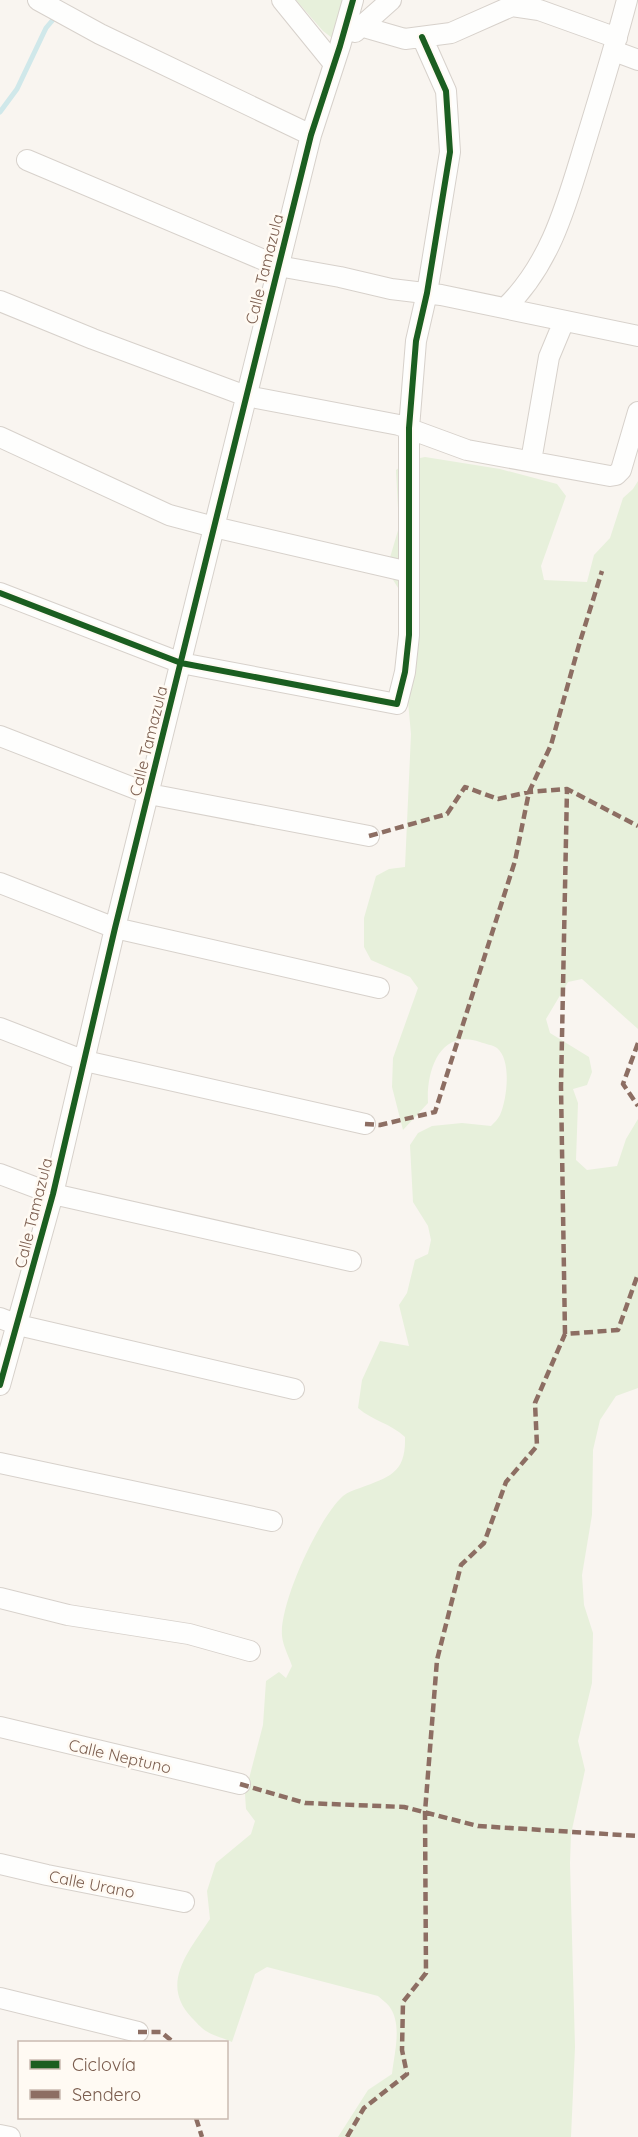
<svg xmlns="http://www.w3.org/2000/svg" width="638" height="2137" font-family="Quicksand,sans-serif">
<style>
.green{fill:#e7f0db}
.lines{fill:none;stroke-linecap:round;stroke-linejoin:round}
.stream{stroke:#d0e8ea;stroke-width:5}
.minor-casing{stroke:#d7d1cb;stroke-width:22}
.minor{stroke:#fefefd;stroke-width:20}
.quiet{stroke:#8d6e63;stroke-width:4.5;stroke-dasharray:9 4.5;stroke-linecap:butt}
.cycleway-casing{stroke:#fffaf3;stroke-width:10}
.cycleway{stroke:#1b5e20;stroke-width:6}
.labels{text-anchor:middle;stroke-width:5;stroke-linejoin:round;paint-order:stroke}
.street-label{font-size:16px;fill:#7a5c4d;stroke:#fffaf3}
</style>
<rect width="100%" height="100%" fill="#f9f5f0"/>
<path class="green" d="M296 0H346L336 41 323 31Z
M425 457 500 469 557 484 566 496 541 566 544 580 587 582 594 555 610 538 623 498 633 489 638 481V1029L582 979 568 982 546 1019 550 1033 589 1057 592 1072 587 1085 573 1089 578 1103 576 1160 587 1170 617 1166 626 1139 638 1119V1388L616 1396 600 1420 593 1450 592 1515 582 1575 584 1605 593 1633 592 1683 578 1741 585 1770 571 1834 570 1863 575 2047 571 2137H338L368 2090 392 2074C394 2054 403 2024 389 2006 386 2002 381 1999 378 1996L267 1967 255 1974 232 2042C224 2038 213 2036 206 2031 201 2028 196 2022 192 2018 159 1984 189 1951 210 1919L207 1891 216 1863 251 1834 255 1821 246 1809 245 1794 263 1725 266 1681 279 1672 286 1678 292 1666C289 1657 283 1646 282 1636 279 1604 319 1517 343 1496 348 1492 354 1490 360 1488 390 1477 406 1473 405 1437 390 1423 373 1421 358 1408L362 1380 380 1341 409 1346 399 1305 407 1293 415 1260 428 1254 431 1240 428 1226 413 1202 410 1145 418 1133 432 1126 462 1123 491 1126C494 1123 498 1119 500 1115 507 1100 512 1060 497 1048 493 1045 485 1044 480 1042 440 1028 426 1071 428 1103L403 1130 392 1087 393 1058 418 988 410 977 371 960 364 947V918L376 876 389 869 405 867 411 734 407 691 405 599 390 575 389 561 399 527 396 470 410 460Z"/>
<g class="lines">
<path class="stream" d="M0 112 17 89 46 28 57 15"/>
<defs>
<path id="minor" d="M38 0 100 34 311 135
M282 0 334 64
M360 26 405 39 451 33 512 6 539 10 617 38
M355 32 391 0
M614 51 638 60
M27 160 278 266 340 277 391 289 441 295 638 336
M0 301 93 339 246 396 399 425 467 450 610 476 616 475 621 470 638 412
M505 308C553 262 568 198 587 137 601 91 615 46 627 0
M0 437 169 515 214 527 409 572
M531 461 549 357 564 321
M0 593 181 663 397 704 405 672 409 635V428L416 341 427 293 450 152 446 91 422 37
M0 736 149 794 369 836
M0 883 115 928 379 988
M0 1028 85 1061 365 1124
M0 1174 53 1194 351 1261
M0 1318 18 1325 294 1389
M0 1385 53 1194 115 928 311 135 340 46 353 0
M0 1463 272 1521
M0 1598 68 1615 189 1634 250 1651
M0 1727 240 1784
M0 1864 47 1875 184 1902
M0 1998 138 2032
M0 2135 10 2137"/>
</defs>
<use href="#minor" class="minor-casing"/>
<use href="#minor" class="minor"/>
<path class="quiet" d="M369 836 447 814 465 787 498 799 529 792 567 789 638 826
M638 1043 623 1084 638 1106
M365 1124 380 1125 435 1112 515 861 529 792 551 745 579 645 602 571
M565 1334 561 1087 567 789
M240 1784 305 1803 404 1807 478 1826 638 1836
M138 2032H161L173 2042
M196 2118 202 2137
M347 2137 364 2108 407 2074 402 2050 403 2002 426 1973 425 1812 437 1660 461 1565 484 1543 506 1482 537 1446 535 1403 565 1334 618 1330 638 1274"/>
<defs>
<path id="cycleway" d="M0 593 181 663 397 704 405 672 409 635V428L416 341 427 293 450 152 446 91 422 37
M0 1385 53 1194 115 928 311 135 340 46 353 0"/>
</defs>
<use href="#cycleway" class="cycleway-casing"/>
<use href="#cycleway" class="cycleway"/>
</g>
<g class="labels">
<g class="street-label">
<text transform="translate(264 269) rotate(-76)" y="6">Calle Tamazula</text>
<text transform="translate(148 741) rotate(-76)" y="6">Calle Tamazula</text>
<text transform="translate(33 1213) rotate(-76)" y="6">Calle Tamazula</text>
<text transform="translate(120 1756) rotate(13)" y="6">Calle Neptuno</text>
<text transform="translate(92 1884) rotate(11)" y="6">Calle Urano</text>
</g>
</g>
<rect x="18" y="2041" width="210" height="78" fill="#fffaf3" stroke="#cabbb1" stroke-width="1.5"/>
<rect x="30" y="2060" width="30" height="9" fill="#1b5e20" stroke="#cabbb1" stroke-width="1.5"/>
<text x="72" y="2071" font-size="18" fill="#7a5c4d">Ciclovía</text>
<rect x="30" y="2090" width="30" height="9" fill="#8d6e63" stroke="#cabbb1" stroke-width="1.5"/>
<text x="72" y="2101" font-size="18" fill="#7a5c4d">Sendero</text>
</svg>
